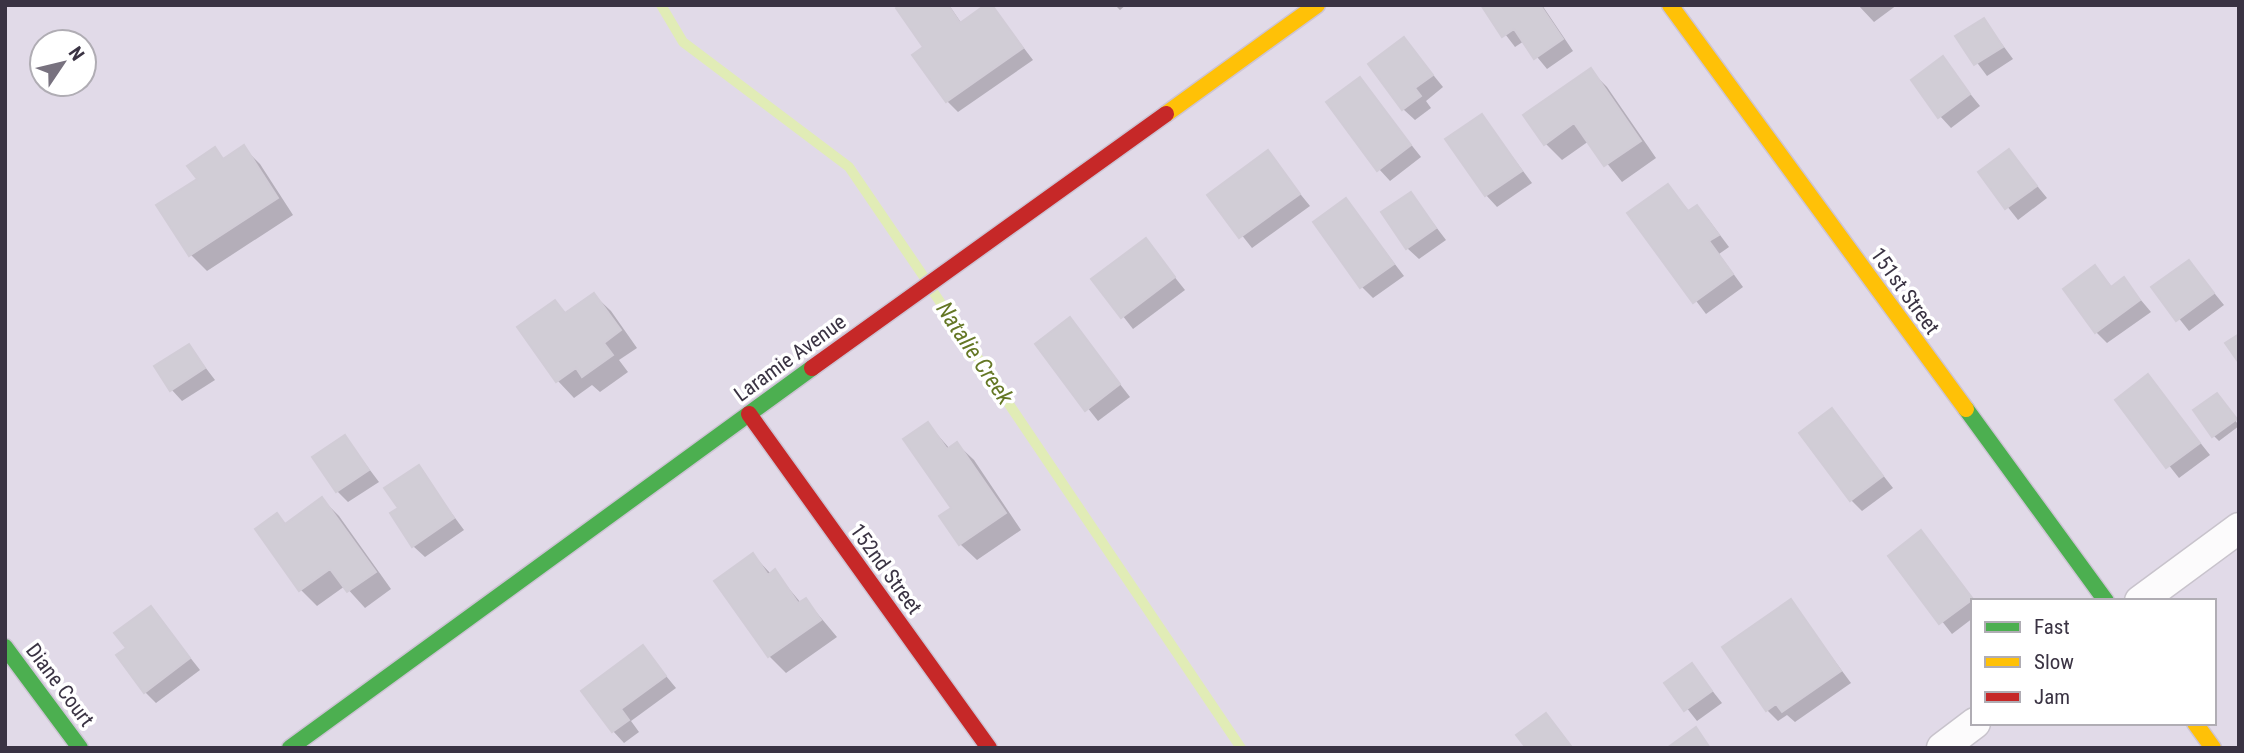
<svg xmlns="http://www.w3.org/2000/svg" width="2244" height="753" font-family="'Roboto Condensed',sans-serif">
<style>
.residential{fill:#e1dae8;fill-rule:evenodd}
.shadow{fill:#0003}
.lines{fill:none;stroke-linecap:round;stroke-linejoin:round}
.stream{stroke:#e1ecb6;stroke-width:10}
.building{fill:#d1cdd6;stroke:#d1ccd6;stroke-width:2}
.street-casing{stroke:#c8c3cc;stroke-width:33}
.fast-casing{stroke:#cdc4d4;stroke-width:19}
.slow-casing{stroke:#cdc4d4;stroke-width:19}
.jam-casing{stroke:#cdc4d4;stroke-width:19}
.street{stroke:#fcfbfc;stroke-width:30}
.fast{stroke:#4caf50;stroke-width:16}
.slow{stroke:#ffc107;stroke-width:16}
.jam{stroke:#c62828;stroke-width:16}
.labels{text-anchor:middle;stroke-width:7;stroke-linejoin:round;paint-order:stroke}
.street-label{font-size:21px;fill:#3a3343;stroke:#fff}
.water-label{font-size:23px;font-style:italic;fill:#647724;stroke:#fff}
</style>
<rect width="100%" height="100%" fill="#eae6ee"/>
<path class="residential" d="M5 5H2239V748H5ZM42 42H84V84H42ZM1973 601H2214V723H1973Z"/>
<path class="shadow" d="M902 5H949L962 24 991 5 1033 60 958 112 947 101 926 47Z
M1115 5H1126L1120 10Z
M1483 5H1542L1573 51 1547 69 1524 41 1515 47Z
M1858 5H1897L1874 22Z
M1984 20 2013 59 1987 76 1958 37Z
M1404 39 1443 87 1426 101 1431 108 1415 120 1403 109Z
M1942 59 1980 106 1951 128 1940 116Z
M1590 70 1607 87 1656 158 1622 182 1589 141 1562 160 1545 143Z
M1359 79 1421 157 1390 181 1379 169Z
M1482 116 1532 183 1497 207 1486 195Z
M243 147 260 164 293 215 207 271 191 255 199 180 215 149 225 160Z
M2009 151 2047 198 2018 220 1980 172Z
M1267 153 1310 206 1252 248 1210 195Z
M1667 186 1690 212 1697 207 1708 219 1729 247 1719 254 1743 287 1706 314 1630 213Z
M1411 194 1446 240 1419 259 1407 248Z
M1346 200 1404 276 1373 298 1362 287Z
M1145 240 1185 290 1133 329 1094 279Z
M2189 262 2224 305 2189 331 2154 287Z
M2095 267 2113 288 2124 280 2151 312 2107 343 2096 332Z
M594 295 611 311 637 348 619 360 628 372 600 392 592 385 574 398 558 381 519 327 555 302 567 314Z
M1070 320 1130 397 1098 421 1037 344Z
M189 346 215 380 182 401 171 389Z
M2148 377 2210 455 2179 478 2117 400Z
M2222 400 2239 426 2219 441 2213 435Z
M1832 410 1893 488 1862 511 1851 500Z
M928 424 950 449 957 444 974 460 1021 530 977 560 960 544Z
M345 437 379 482 348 502 337 491Z
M418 468 464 530 425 557 413 546Z
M322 499 339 516 391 589 365 608 345 586 317 606 301 590 277 515 286 525Z
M1921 533 1975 601 1973 618 1952 634 1891 556Z
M753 555 771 574 775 572 801 603 806 600 837 637 786 673 769 656 717 581Z
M1791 602 1851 683 1795 722 1787 715 1778 721 1767 710Z
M151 608 200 670 156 703 145 692Z
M643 648 676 688 631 721 639 732 624 743 613 731Z
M1692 665 1722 703 1697 721 1667 683Z
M1546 715 1557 727 1573 748H1528Z"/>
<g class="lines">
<path class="stream" d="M661 5 683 42 849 167 924 277
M932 290 1241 748"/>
</g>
<path class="building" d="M899 5H948L960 23 985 5H992L1023 48 946 102 912 55 923 47 896 8Z
M1481 5H1540L1563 39 1534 59 1514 29 1502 37Z
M1984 18 2003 47 1974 65 1955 36Z
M1404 37 1433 75 1415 88 1421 96 1402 110 1368 64Z
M1943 56 1970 94 1938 118 1911 80Z
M1591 68 1641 141 1604 166 1574 123 1544 145 1523 115Z
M1360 77 1411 145 1377 171 1326 102Z
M1482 114 1522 171 1485 196 1445 139Z
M244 145 278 198 189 256 156 205 197 179 187 166 215 147 223 159Z
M2009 149 2037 186 2005 209 1978 172Z
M1268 150 1300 194 1239 238 1207 195Z
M1668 184 1688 211 1697 205 1719 235 1709 241 1733 274 1693 303 1627 213Z
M1411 192 1436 228 1406 249 1381 212Z
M1346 198 1394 264 1360 288 1313 222Z
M1146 238 1175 277 1121 318 1091 279Z
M2189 260 2214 293 2176 321 2151 287Z
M2095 265 2111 287 2124 277 2140 300 2095 333 2063 289Z
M594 293 621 330 604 343 613 355 582 377 576 368 556 382 517 327 555 300 565 313Z
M1070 317 1120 384 1085 411 1035 344Z
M2239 334V363L2225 343Z
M189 344 205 368 170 391 154 366Z
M2148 374 2200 443 2166 468 2115 400Z
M2217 393 2237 419 2212 437 2193 410Z
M1832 408 1883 476 1850 501 1799 433Z
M928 422 947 449 957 442 1006 513 959 545 939 516 951 508 903 439Z
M345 435 369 470 336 492 312 457Z
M419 465 454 518 412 547 390 513 398 508 384 488Z
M322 497 376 572 347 592 330 569 299 591 255 529 277 513 285 524Z
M1921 530 1973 599 1939 624 1888 556Z
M753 553 768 575 775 569 798 603 806 598 821 620 768 657 714 581Z
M1791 599 1841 671 1782 712 1776 704 1766 711 1722 647Z
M151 606 190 658 144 693 116 655 126 648 114 633Z
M643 645 666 676 621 709 629 720 612 732 581 691Z
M1692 663 1712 691 1684 711 1664 683Z
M1546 713 1571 746 1568 748H1526L1516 735Z
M1696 727 1710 748H1667Z"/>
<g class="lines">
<defs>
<path id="street" d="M2140 601 2239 528
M1942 748 1975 723"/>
<path id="fast" d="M1966 409 2106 601
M5 647 80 748
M290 748 812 368"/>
<path id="slow" d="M1670 5 1966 409
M1166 114 1317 5
M2195 723 2213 748"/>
<path id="jam" d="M812 368 1166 114
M749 414 989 748"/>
</defs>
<use href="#street" class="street-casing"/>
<use href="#fast" class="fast-casing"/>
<use href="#slow" class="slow-casing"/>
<use href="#jam" class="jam-casing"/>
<use href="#street" class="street"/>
<use href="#fast" class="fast"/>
<use href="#slow" class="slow"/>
<use href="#jam" class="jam"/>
</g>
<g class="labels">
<g class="street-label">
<text transform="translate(1905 291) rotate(54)" y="7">151st Street</text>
<text transform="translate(790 358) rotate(-36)" y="7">Laramie Avenue</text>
<text transform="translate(886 569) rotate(54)" y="7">152nd Street</text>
<text transform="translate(60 685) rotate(53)" y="7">Diane Court</text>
</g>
<g class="water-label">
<text transform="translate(975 353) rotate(56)" y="8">Natalie Creek</text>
</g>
</g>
<rect width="2244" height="753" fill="none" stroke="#3a3343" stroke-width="14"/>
<rect x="1971" y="599" width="245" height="126" fill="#ffffff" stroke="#b0adb4" stroke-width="2"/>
<rect x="1985" y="622" width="35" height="10" fill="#4caf50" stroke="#b0adb4" stroke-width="2"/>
<text x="2034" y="634" font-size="21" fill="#3a3343">Fast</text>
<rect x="1985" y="657" width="35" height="10" fill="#ffc107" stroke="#b0adb4" stroke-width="2"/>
<text x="2034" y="669" font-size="21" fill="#3a3343">Slow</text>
<rect x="1985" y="692" width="35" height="10" fill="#c62828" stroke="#b0adb4" stroke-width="2"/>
<text x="2034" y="704" font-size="21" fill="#3a3343">Jam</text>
<g transform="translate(63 63) rotate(55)"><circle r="33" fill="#ffffff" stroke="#b0adb4" stroke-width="2"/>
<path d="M0-5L12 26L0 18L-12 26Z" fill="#78727f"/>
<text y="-10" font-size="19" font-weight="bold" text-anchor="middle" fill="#3a3343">N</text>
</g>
</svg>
